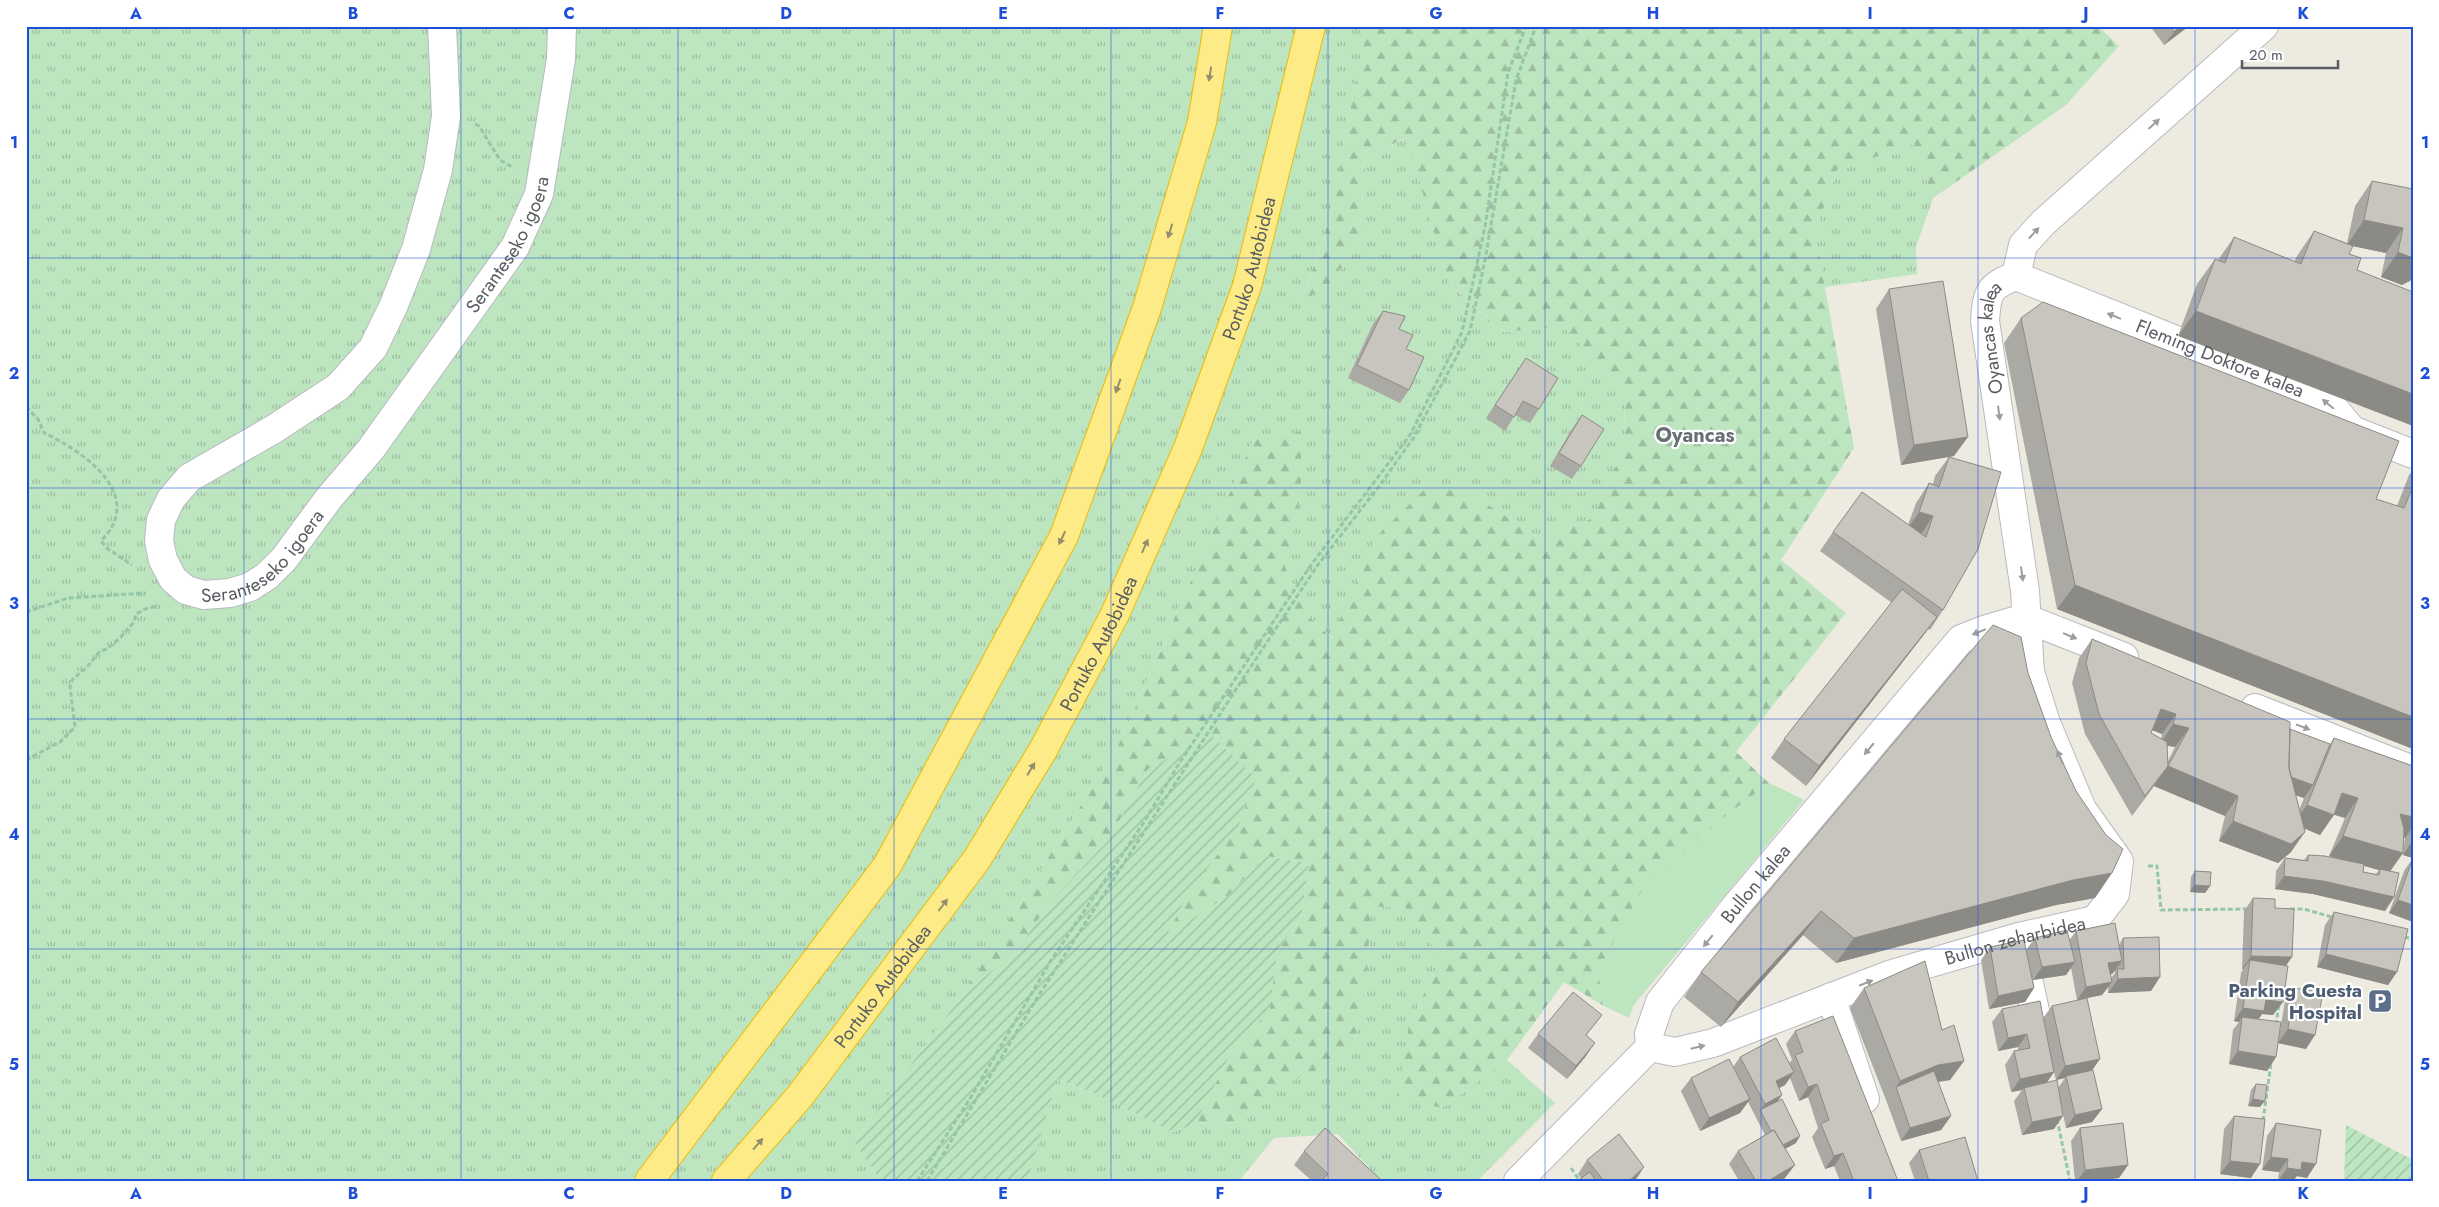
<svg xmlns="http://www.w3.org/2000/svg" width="2439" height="1207" font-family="Jost,sans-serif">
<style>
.grass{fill:url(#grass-tufts)}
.forest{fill:url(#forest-firs)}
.park{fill:#bce5c0}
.garden{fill:url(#garden-furrows)}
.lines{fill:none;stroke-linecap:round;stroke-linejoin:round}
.street-casing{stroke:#b8bac0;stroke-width:30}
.highway-casing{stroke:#edbb00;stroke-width:30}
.path{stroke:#95c6a8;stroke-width:3;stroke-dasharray:5 2.5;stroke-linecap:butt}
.street{stroke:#fff;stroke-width:28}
.highway{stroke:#fdeb87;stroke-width:28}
.wall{fill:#aba9a3;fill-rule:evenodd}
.shaded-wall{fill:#8b8a85}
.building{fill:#c7c5be;stroke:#8b8a85}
.oneway{fill:#928e6f}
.oneway2{fill:#9b9da1}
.grid{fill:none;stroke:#1d4ed8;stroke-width:1;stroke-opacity:0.55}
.labels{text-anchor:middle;stroke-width:4.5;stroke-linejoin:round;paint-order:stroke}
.street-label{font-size:19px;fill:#595c62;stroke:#fff}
.service-label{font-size:19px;font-weight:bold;fill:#4e5e75;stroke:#fff;text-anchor:end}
.neighbourhood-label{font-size:20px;font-weight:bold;fill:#6a6e74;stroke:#fff}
.neatline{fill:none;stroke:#1d4ed8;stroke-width:2}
.grid-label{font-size:16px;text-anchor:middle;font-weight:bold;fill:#1d4ed8}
</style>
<defs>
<pattern id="grass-tufts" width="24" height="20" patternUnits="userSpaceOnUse" patternTransform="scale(1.25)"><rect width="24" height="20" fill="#bce5c0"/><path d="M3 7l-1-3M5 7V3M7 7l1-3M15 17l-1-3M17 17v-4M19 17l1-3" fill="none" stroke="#9cbd9f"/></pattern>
<pattern id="forest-firs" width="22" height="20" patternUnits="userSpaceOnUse" patternTransform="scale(1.25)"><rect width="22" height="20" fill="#bce5c0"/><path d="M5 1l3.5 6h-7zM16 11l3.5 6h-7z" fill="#9cbd9f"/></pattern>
<pattern id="garden-furrows" width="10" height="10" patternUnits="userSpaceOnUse" patternTransform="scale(1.25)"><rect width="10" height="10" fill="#bce5c0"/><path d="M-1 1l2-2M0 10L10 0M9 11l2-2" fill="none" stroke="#9cbd9f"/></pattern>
</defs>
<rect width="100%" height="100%" fill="#edebe0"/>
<path class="grass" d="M26 26H1366L1331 215 1302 299 1330 285 1359 238 1366 157 1408 137 1448 282 1502 332 1564 327 1624 391 1625 446 1593 518 1542 539 1463 489 1376 537 1333 638 1308 616 1285 567 1301 494 1254 438 1118 746 963 994 854 1142 881 1181H26Z
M1914 144 1933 198 1916 247 1917 274 1825 287 1815 232 1837 170Z
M1404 906 1441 958 1409 1025 1442 1108 1507 1060 1555 1103 1477 1181H1381L1338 1134 1274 1138 1239 1181H1031L1030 1172 1056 1079 1100 1096 1173 1132 1195 1124 1244 1122 1276 1088 1351 1055 1366 988 1371 907Z"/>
<path class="forest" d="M1366 26H2098L2119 46 2066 105 1933 198 1914 144 1837 170 1815 232 1854 448 1781 560 1846 613 1736 752 1769 783 1718 822 1643 889 1598 971 1604 1006 1564 982 1507 1060 1442 1108 1397 1097 1409 1025 1441 958 1404 906 1371 907 1366 988 1351 1055 1276 1088 1244 1122 1195 1124 1232 1051 1269 1009 1277 952 1301 917 1309 863 1266 856 1228 896 1166 936 1188 894 1148 769 1108 841 1051 900 1017 951 963 994 1118 746 1254 438 1301 432V494L1285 567 1308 616 1332 638 1376 537 1423 491 1463 489 1542 539 1593 518 1625 446 1624 391 1564 327 1502 332 1448 282 1407 137 1366 157 1359 238 1330 285 1302 300 1331 215Z"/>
<path class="park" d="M1769 783 1804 800 1633 1006 1629 1018 1604 1006 1598 971 1643 889 1718 822Z"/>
<path class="garden" d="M1212 736 1256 778 1238 827 1188 894 1167 935 1228 896 1266 856 1309 863 1301 917 1277 952 1270 1009 1232 1051 1195 1124 1173 1132 1100 1096 1057 1079 1030 1172 1031 1181H881L854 1142 963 994 1017 951 1051 900 1108 841 1148 769Z
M2346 1125 2413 1160V1181H2344Z"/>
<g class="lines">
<defs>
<g id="street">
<path id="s1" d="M442 26 446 116 438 170 416 249 393 307 373 348 338 387 274 429 189 478 171 499 161 520 159 541 163 560 173 579 186 590 204 595 230 593 250 587 267 576 284 559 329 498 371 449 515 247 539 194 561 59 562 26"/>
<path id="s2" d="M2016 276 2328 401 2352 430 2413 454"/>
<path d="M2016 276 2023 245 2043 223 2264 26"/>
<path d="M2025 618 2124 657"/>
<path d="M2255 708 2413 770"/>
<path d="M2023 956 2041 1038"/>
<path d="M1831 997 1865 1099"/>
<path id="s3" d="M1650 1047 1675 1052 1713 1043 1889 975 2019 937 2095 920 2115 894 2119 861 2082 809 2046 723 2030 672 2025 591 1985 321C1987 293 1988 286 2016 276"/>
<path id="s4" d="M1650 1047 1649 1034 1660 1002 1736 906 1961 639 1984 630 2025 618"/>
<path d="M1518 1181 1650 1047"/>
</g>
<g id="highway">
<path d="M649 1181 887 866 1064 536 1147 308 1202 122 1218 26"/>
<path id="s5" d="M726 1181 800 1096 977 859 1043 750 1115 614 1188 448 1247 286 1311 26"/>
</g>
</defs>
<use href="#street" class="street-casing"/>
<use href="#highway" class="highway-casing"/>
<path class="path" d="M475 124 479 126 500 160 514 168
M26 407 38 419 44 433C83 451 147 495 101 541L108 549 132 565
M26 612 68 598 146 593
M26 760 60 742 75 727 70 686 72 680 89 665 100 651 107 649 121 637 134 622 136 614 145 609 158 606
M2148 866H2157L2161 910 2249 909
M2290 909H2304L2335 918
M2404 937 2413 939
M2276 1025 2279 1004
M2057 1119 2070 1181
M2263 1121 2271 1063
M1571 1168 1580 1181
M917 1181 971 1097 1050 962 1144 822 1180 762 1311 565 1410 435 1462 332 1485 227 1508 73 1526 26
M927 1181 1037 998 1233 694 1317 566 1380 485 1414 437 1470 331 1485 260 1516 80 1536 26"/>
<use href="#street" class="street"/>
<use href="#highway" class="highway"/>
</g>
<path class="wall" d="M2150 26H2189L2164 45Z
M2372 181 2413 189V281L2412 280 2402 285 2381 277 2386 253 2353 246 2178 336 2197 284 2215 259 2218 260 2234 237 2294 262 2297 256 2314 231 2347 243 2355 206Z
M1889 289 1954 456 1949 457 1943 610 1930 630 1928 629 1806 786 1771 758 1784 739 1892 603 1820 551 1833 532 1908 525 1916 503 1929 483 1933 484 1935 476 1949 457 1901 465 1876 309Z
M1383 311 1399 329 1406 349 1409 390 1400 403 1348 378 1373 324Z
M2021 318 2376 499 2397 506 2409 475 2413 470V749L2057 609 2004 343Z
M1526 358 1539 409 1530 423 1515 415 1505 431 1486 418Z
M1582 415 1581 466 1572 479 1550 466 1572 429Z
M2092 639 2290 729 2330 744 2334 738 2413 766V858L2403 855V853L2390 871 2394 897 2385 911 2313 894 2275 889 2276 871 2285 858 2304 860 2308 855 2350 861 2329 856 2345 818 2334 814 2320 835 2304 828 2291 852 2278 863 2219 841 2225 816 2154 786 2132 816 2085 734 2072 683 2079 658ZM2152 730 2162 734 2161 739 2151 733ZM2167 746 2175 747 2168 761ZM2295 795 2304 798 2299 810ZM2404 838H2405L2403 852ZM2364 865 2379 870 2376 874 2363 872Z
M2028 673 2051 737 2095 898 2056 905 1836 963 1803 935 1721 1027 1684 997 1701 972Z
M2413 858V922L2389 913 2404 871Z
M2195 871 2210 886 2205 893 2190 892 2191 877Z
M2253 898 2275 908 2286 965 2283 1002 2273 1015 2262 1014 2259 1019 2276 1057 2267 1071 2229 1064 2233 1030 2239 1022 2234 1021 2241 973 2243 969H2242L2244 911Z
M2334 912 2397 972 2388 985 2317 967 2325 925Z
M2076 931 2119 945 2123 938 2160 977 2151 991 2108 993V987L2102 995 2077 1000 2071 968 2066 975 2033 980 2034 988 2025 1002 1989 1009 1981 960 1990 947 2026 950 2035 938 2070 939ZM2115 971V973L2111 978 2110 974H2112Z
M1864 988 1942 1030 1964 1061 1950 1080 1938 1082 1951 1116 1941 1130 1901 1141 1886 1100 1850 1008Z
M2294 988 2306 1049 2278 1043 2285 1001Z
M2052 1006 2092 1070 2102 1109 2092 1122 2066 1128 2063 1114 2054 1129 2022 1135 2014 1101 2022 1090 2011 1092 2005 1065 2014 1051 2018 1050V1047L1998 1051 1992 1022 2002 1009 2043 1018ZM2054 1072 2056 1080 2065 1078 2058 1088 2047 1082Z
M1602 1015 1586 1035V1056L1567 1079 1528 1048 1538 1034Z
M1795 1031 1898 1181H1840L1834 1166 1825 1169 1812 1137 1818 1128 1808 1097 1799 1101 1790 1078 1785 1085 1779 1088 1778 1101 1796 1143 1785 1149V1178L1781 1181H1739L1729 1164 1738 1151 1765 1135 1748 1102 1740 1113 1700 1131 1681 1091 1691 1078 1733 1067 1740 1057 1789 1063 1792 1060 1786 1044Z
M2256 1084 2260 1107 2248 1106 2251 1090Z
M2234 1116 2251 1178 2220 1174 2224 1129Z
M2276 1123 2307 1178 2297 1176 2293 1181H2278L2279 1172 2262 1170 2267 1136Z
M2080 1128 2128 1165 2119 1178 2096 1181H2075L2071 1141Z
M1919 1150 1978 1181H1915L1909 1163Z
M1304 1151 1379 1181H1312L1294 1165Z
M1587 1160 1635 1181H1577L1581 1178 1578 1174Z"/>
<path class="shaded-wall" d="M2181 26H2189L2164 45 2174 32Z
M2364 220 2403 228 2386 253 2347 245Z
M2398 252 2413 258V279L2402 285 2381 277Z
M2196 311 2413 394V426L2178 336Z
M1968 437 1954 456 1901 465 1914 445Z
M1919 512 1933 516 1920 536 1906 531Z
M2075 585 2413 717V749L2057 609Z
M1937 617 1923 636 1806 786 1819 766Z
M2161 709 2176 714 2162 734 2147 728Z
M2173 724 2189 728 2175 747 2160 744Z
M2168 766 2238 796 2225 816 2154 786 2132 816Z
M2284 775 2313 785 2304 798 2275 788Z
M2342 793 2358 798 2345 818 2328 813Z
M2307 805 2334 815 2320 835 2293 824Z
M2400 814 2413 817V827L2405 838 2386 834Z
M2233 821 2305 832 2291 852 2278 863 2219 841Z
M2343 836 2403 853 2389 873 2329 856Z
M2413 840V858L2403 855Z
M2112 873 2095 898 2056 905 1836 963 1854 938 2073 880Z
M2284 876 2323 881 2394 897 2385 911 2313 894 2275 889Z
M2194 885 2210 886 2205 893 2190 892Z
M2398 900 2413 905V922L2389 913Z
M1821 911 1803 935 1721 1027 1738 1002Z
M2326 954 2397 972 2388 985 2317 967Z
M2251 956 2292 957 2283 970 2250 960 2243 969H2242Z
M2122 961 2112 974 2099 976 2108 963Z
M2075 962 2066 975 2033 980 2042 967Z
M2160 977 2151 991 2108 993 2118 979Z
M2112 982 2102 995 2077 1000 2086 987Z
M2034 988 2025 1002 1989 1009 1998 996Z
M2266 1000 2283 1002 2273 1015 2262 1014 2255 1024 2242 1017 2239 1022 2234 1021 2243 1008Z
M2288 1029 2315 1035 2306 1049 2278 1043Z
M2027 1034 2018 1047 1998 1051 2008 1038Z
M1595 1043 1586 1056 1567 1079 1576 1066Z
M2238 1051 2276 1057 2267 1071 2229 1064Z
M2100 1059 2091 1072 2066 1076 2065 1078 2056 1080 2065 1066Z
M1964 1061 1950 1080 1925 1084 1896 1087 1900 1081 1938 1065Z
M1794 1072 1785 1085 1766 1095 1776 1081Z
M2054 1072 2045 1085 2024 1088 2022 1090 2011 1092 2020 1079Z
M1817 1084 1808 1097 1799 1101 1808 1087Z
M1782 1095 1773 1108 1760 1110 1765 1104Z
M1750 1099 1740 1113 1700 1131 1709 1118Z
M2253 1099 2265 1101 2260 1107 2248 1106Z
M2102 1109 2092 1122 2066 1128 2075 1115Z
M1951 1116 1941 1130 1901 1141 1910 1128Z
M2063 1116 2054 1129 2022 1135 2032 1122Z
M1800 1136 1796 1143 1775 1154 1779 1147Z
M1843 1153 1834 1166 1825 1169 1834 1156Z
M2271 1157 2288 1159 2279 1172 2262 1170Z
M2230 1161 2260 1164 2251 1178 2220 1174Z
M2302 1162 2316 1164 2307 1178 2297 1176 2293 1181H2278L2287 1168Z
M1795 1165 1785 1178 1781 1181H1768Z
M2128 1165 2119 1178 2096 1181H2077L2085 1170Z
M1644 1167 1635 1181H1629Z"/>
<path class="building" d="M2169 26H2181L2174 32Z
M2372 181 2413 189V258L2398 252 2403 228 2364 220Z
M2314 231 2353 246 2349 254 2361 258 2357 270 2413 292V394L2196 311 2215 259 2225 263 2234 237 2301 264Z
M1943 281 1968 437 1914 445 1889 289Z
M2043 302 2399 441 2376 499 2404 508 2413 486V717L2075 585 2021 318Z
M1383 311 1405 316 1399 329 1413 335 1406 349 1424 357 1409 390 1357 365Z
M1526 358 1558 378 1539 409 1523 401 1514 417 1495 405Z
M1582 415 1604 429 1581 466 1559 453Z
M1949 457 2001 472 1978 549 1943 610 1833 532 1862 492 1926 537 1933 516 1919 512 1929 483 1939 487Z
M1902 589 1937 617 1819 766 1784 739Z
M1993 625 2021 637 2028 673 2051 737 2076 791 2106 835 2123 849 2112 873 2073 880 1854 938 1821 911 1738 1002 1701 972Z
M2092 639 2290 722 2289 768 2305 832 2291 844 2233 821 2238 796 2168 766 2189 728 2173 724 2176 714 2161 709 2151 733 2167 742 2168 766 2145 796 2099 714 2086 663Z
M2290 729 2330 744 2313 785 2291 777 2289 768Z
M2334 738 2413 766V817L2400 814 2404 829 2403 853 2343 836 2358 798 2342 793 2334 815 2307 805Z
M2308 855 2325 856 2364 864 2363 872 2379 875 2380 869 2399 873 2394 897 2323 881 2284 876 2285 858 2308 861Z
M2413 858V905L2398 900Z
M2195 871 2211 872 2210 886 2194 885Z
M2253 898 2275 899V908L2294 909 2292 957 2251 956Z
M2334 912 2408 929 2397 972 2326 954Z
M2115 923 2122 961 2108 963 2112 982 2086 987 2076 931Z
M2067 930 2075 962 2042 967 2035 938Z
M2159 937 2160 977 2118 979 2117 969H2124L2123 938Z
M2024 940 2034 988 1998 996 1990 947Z
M2250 960 2288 966 2283 1002 2266 1000 2264 1011 2243 1008Z
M1925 961 1942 1030 1954 1025 1964 1061 1938 1065 1900 1081 1864 988Z
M2294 988 2323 992 2315 1035 2288 1029Z
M1573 992 1602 1015 1586 1035 1595 1043 1576 1066 1538 1034Z
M2087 998 2100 1059 2065 1066 2052 1006Z
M2040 1001 2054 1072 2020 1079 2014 1051 2030 1048 2027 1034 2008 1038 2002 1009Z
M1833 1016 1898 1181H1854L1843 1153 1834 1156 1821 1124 1829 1120 1817 1084 1808 1087 1795 1055 1803 1052 1795 1031Z
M2242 1017 2281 1022 2276 1057 2238 1051Z
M1776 1038 1794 1072 1776 1081 1782 1095 1765 1104 1740 1057Z
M1729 1059 1750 1099 1709 1118 1691 1078Z
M2093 1070 2102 1109 2075 1115 2066 1076Z
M1934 1071 1951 1116 1910 1128 1896 1087Z
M2057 1080 2063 1116 2032 1122 2024 1088Z
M2256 1084 2267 1085 2265 1101 2253 1099Z
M1782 1099 1800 1136 1783 1145 1774 1130 1771 1131 1760 1110Z
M2234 1116 2265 1119 2260 1164 2230 1161Z
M2123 1123 2128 1165 2085 1170 2080 1128Z
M2276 1123 2321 1130 2316 1164 2302 1162 2301 1170 2287 1168 2288 1159 2271 1157Z
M1325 1128 1380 1179 1379 1181H1321L1328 1174 1304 1151Z
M1774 1130 1795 1165 1768 1181H1756L1738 1151Z
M1619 1134 1644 1167 1629 1181H1604L1587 1160Z
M1965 1137 1978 1181H1929L1919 1150Z
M1590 1172 1596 1181H1577Z"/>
<defs><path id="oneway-solid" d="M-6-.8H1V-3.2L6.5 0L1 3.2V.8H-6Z" transform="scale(1.25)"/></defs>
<g class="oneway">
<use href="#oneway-solid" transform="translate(1210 74) rotate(99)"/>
<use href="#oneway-solid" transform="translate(1170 231) rotate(107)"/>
<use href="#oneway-solid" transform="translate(1118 386) rotate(110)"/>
<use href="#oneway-solid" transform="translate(1062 538) rotate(115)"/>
<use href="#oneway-solid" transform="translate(1145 546) rotate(-66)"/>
<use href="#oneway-solid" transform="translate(1031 769) rotate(-59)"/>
<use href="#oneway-solid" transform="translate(943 905) rotate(-53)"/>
<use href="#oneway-solid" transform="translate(758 1144) rotate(-49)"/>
</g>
<g class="oneway2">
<use href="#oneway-solid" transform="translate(2154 124) rotate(-42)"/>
<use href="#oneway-solid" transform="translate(2034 233) rotate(-47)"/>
<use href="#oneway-solid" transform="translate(2114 316) rotate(-158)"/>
<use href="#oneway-solid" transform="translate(2328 404) rotate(-140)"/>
<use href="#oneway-solid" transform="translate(1999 413) rotate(82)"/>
<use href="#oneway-solid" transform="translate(2022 574) rotate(82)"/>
<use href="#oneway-solid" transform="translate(1979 632) rotate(158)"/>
<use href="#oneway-solid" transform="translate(2070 636) rotate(22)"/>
<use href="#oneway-solid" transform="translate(2303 727) rotate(21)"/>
<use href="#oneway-solid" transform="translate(1869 749) rotate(130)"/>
<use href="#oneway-solid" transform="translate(2060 757) rotate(-113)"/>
<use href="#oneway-solid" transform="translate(1708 941) rotate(129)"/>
<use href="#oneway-solid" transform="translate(1866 983) rotate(-21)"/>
<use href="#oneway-solid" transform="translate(1698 1047) rotate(-13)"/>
</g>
<path class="grid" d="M244 26V1181M461 26V1181M678 26V1181M894 26V1181M1111 26V1181M1328 26V1181M1545 26V1181M1761 26V1181M1978 26V1181M2195 26V1181M26 258H2413M26 488H2413M26 719H2413M26 949H2413"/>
<defs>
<symbol id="parking-square" viewBox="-11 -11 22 22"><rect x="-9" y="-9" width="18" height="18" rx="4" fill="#5c6f8a" stroke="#fff"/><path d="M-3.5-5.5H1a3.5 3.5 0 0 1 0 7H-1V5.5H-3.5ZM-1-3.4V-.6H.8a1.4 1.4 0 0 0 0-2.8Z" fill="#fff"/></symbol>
</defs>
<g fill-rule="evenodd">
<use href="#parking-square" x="2366" y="987" width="28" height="28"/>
</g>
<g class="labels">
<g class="street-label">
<text dy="7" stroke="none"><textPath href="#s1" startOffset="1189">Seranteseko igoera</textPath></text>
<text dy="7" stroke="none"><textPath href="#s5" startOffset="1061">Portuko Autobidea</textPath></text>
<text dy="7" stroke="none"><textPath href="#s3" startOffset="1081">Oyancas kalea</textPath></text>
<text dy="7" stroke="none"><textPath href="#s2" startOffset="220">Fleming Doktore kalea</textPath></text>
<text dy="7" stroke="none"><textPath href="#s1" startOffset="784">Seranteseko igoera</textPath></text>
<text dy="7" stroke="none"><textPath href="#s5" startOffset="656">Portuko Autobidea</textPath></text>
<text dy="7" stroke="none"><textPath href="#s4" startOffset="199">Bullon kalea</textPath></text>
<text dy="7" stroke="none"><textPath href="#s3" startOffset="384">Bullon zeharbidea</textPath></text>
<text dy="7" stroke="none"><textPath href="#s5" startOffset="250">Portuko Autobidea</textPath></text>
</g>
<g class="service-label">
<text x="2362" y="997">Parking Cuesta<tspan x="2362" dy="22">Hospital</tspan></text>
</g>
<g class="neighbourhood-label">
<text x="1695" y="442">Oyancas</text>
</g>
</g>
<rect width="2439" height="1207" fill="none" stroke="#ffffff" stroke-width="55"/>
<path d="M2242 60v8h96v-8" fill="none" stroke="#595c62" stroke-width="2.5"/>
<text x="2249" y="60" font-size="15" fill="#595c62" stroke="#ffffff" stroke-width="4" paint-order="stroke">20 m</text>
<rect x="28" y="28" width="2384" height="1152" class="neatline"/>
<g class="grid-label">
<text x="136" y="19">A</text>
<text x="353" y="19">B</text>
<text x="569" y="19">C</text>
<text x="786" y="19">D</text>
<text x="1003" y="19">E</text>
<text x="1220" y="19">F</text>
<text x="1436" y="19">G</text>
<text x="1653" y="19">H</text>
<text x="1870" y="19">I</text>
<text x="2086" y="19">J</text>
<text x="2303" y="19">K</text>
<text x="14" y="148">1</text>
<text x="2425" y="148">1</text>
<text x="14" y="379">2</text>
<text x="2425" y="379">2</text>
<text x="14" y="609">3</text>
<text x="2425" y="609">3</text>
<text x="14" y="840">4</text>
<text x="2425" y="840">4</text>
<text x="14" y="1070">5</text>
<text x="2425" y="1070">5</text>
<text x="136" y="1199">A</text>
<text x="353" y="1199">B</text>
<text x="569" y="1199">C</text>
<text x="786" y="1199">D</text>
<text x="1003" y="1199">E</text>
<text x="1220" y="1199">F</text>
<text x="1436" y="1199">G</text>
<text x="1653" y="1199">H</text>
<text x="1870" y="1199">I</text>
<text x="2086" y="1199">J</text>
<text x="2303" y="1199">K</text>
</g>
</svg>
